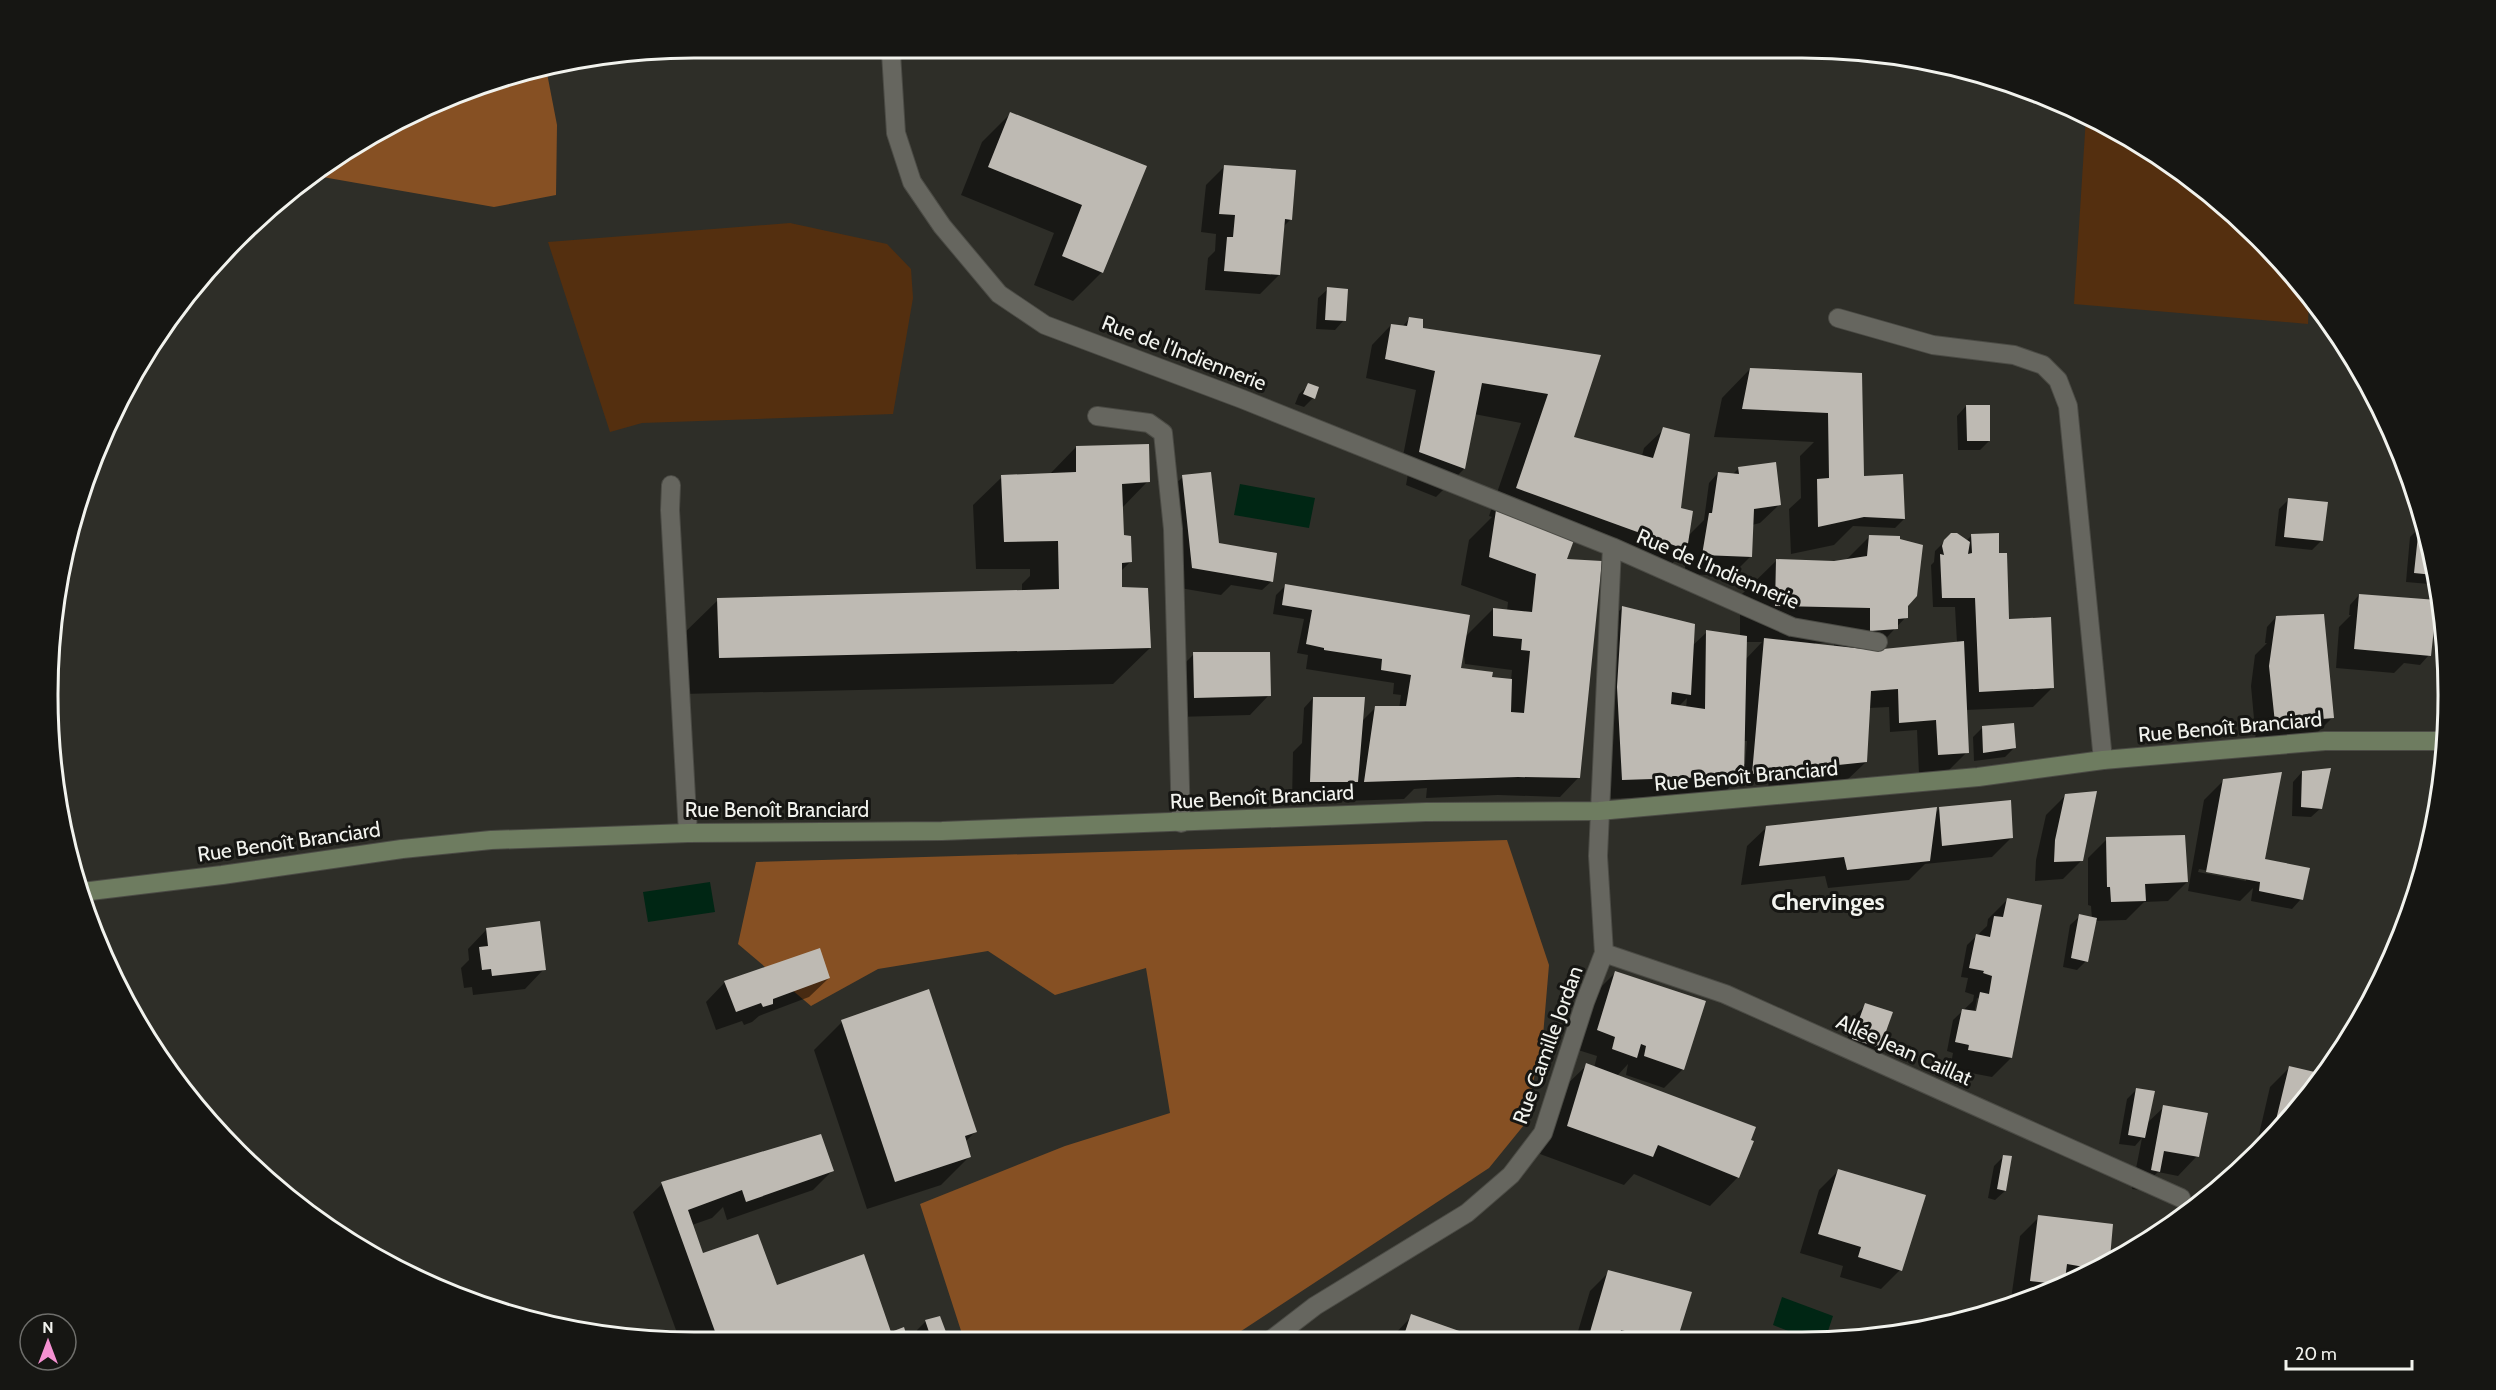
<svg xmlns="http://www.w3.org/2000/svg" width="2496" height="1390" font-family="Cabin,sans-serif">
<style>
.green{fill:#542f0f}
.forest{fill:#865023}
.water{fill:#002614}
.shadow{fill:#0007;fill-rule:evenodd}
.building{fill:#bebab3}
.lines{fill:none;stroke-linecap:round;stroke-linejoin:round}
.lane-casing{stroke:#4b4b45;stroke-width:20}
.street-casing{stroke:#4b4b45;stroke-width:20}
.secondary-casing{stroke:#4b4b45;stroke-width:20}
.lane{stroke:#66665f;stroke-width:18}
.street{stroke:#66665f;stroke-width:18}
.secondary{stroke:#6e7c60;stroke-width:18}
.labels{text-anchor:middle;stroke-width:6;stroke-linejoin:round;paint-order:stroke}
.street-label{font-size:21px;fill:#f2f3ee;stroke:#161613}
.quarter-label{font-size:24px;font-weight:bold;fill:#f2f3ee;stroke:#161613}
.rim{fill:none;stroke:#f2f3ee;stroke-width:3}
</style>
<rect width="100%" height="100%" fill="#2e2e28"/>
<path class="green" d="M2086 117 2125 135 2228 209 2309 296 2308 324 2074 304Z
M790 223 887 244 911 269 913 298 893 414 642 423 610 432 548 242Z"/>
<path class="forest" d="M546 68 557 125 556 195 494 207 311 175 409 115 487 82Z
M1507 840 1549 965 1543 1036 1524 1125 1489 1168 1229 1339 964 1340 920 1204 1065 1146 1170 1113 1146 968 1055 995 988 951 878 969 811 1006 738 944 756 862Z"/>
<path class="water" d="M1240 484 1315 498 1309 528 1234 515Z
M710 882 715 912 648 922 643 892Z
M1782 1297 1833 1316 1826 1337H1804L1773 1325Z"/>
<path class="shadow" d="M1010 114 1145 167 1102 272 1073 301 1034 285 1054 233 961 195 982 142Z
M1225 166 1291 219 1283 227 1279 275 1260 294 1205 290 1208 258 1215 251 1216 234 1201 232 1206 185Z
M1328 289 1344 320 1335 330 1316 329 1318 298Z
M1410 318 1421 329 1599 356 1570 443 1642 456 1644 448 1664 429 1679 509 1688 536 1704 520 1709 483 1718 473 1732 475 1739 468 1780 504 1760 523 1752 525 1751 556 1731 576 1684 574 1688 547 1667 569 1531 520 1565 560 1579 777 1560 797 1498 795 1426 798 1427 788 1414 789 1404 799 1345 801 1347 791 1337 801H1292L1293 752 1302 743 1304 708 1313 698 1362 721 1376 707 1399 709 1401 695 1393 694 1394 683 1306 669 1308 655 1297 653 1304 619 1273 614 1276 595 1286 585 1465 637 1493 609 1507 611 1508 602 1461 585 1469 540 1492 517 1489 516 1521 423 1474 414 1464 469 1436 497 1406 485 1408 474 1400 471 1416 390 1366 378 1372 345 1391 325 1402 327ZM1463 648 1465 664 1512 670 1511 680 1491 678 1460 669Z
M1750 369 1861 375 1862 480 1904 519 1895 528 1853 526 1834 545 1791 554 1789 509 1801 498 1800 456 1814 442 1714 437 1722 398Z
M1309 385 1313 398 1304 407 1295 404 1299 394Z
M1966 406 1989 441 1980 450H1958L1957 416Z
M1076 447 1148 481 1121 509 1122 537 1131 561 1120 572 1121 589 1150 648 1113 684 683 694 681 636 718 600 1022 592V584L1030 576V569H976L973 505 1002 477 1049 475Z
M1183 477 1217 544 1272 581 1262 590 1231 585 1221 595 1174 587 1173 486Z
M2288 500 2322 540 2312 550 2275 546 2279 509Z
M2420 527 2426 528 2434 578 2429 584 2406 582 2410 537Z
M1972 535 1998 554 2008 620 2052 688 2033 707 1966 710 1967 752 1948 771 1919 774 1917 730 1890 732 1889 707 1869 708 1866 762 1846 781 1768 789 1769 780 1743 783 1744 773 1723 794 1603 799V627L1622 608 1692 646 1707 632 1740 636V596L1777 560 1834 562 1846 560 1869 537 1917 575 1918 587 1916 596 1907 606 1906 617 1873 652 1957 643 1955 607H1933L1931 565 1934 562 1935 551 1945 541H1966ZM1745 642H1762L1745 660ZM1815 643H1834V648L1815 645ZM1687 698 1686 708 1678 707ZM1743 741H1747L1745 764H1742Z
M2359 595 2429 655 2420 665 2404 663 2394 673 2336 668 2339 627 2351 615H2349L2350 605Z
M2276 617 2332 718 2313 737 2256 741 2251 686 2255 655 2267 643H2265L2267 627Z
M1194 654 1269 695 1250 715 1176 717 1175 673Z
M1983 727 2014 748 2005 757 1974 761 1973 737Z
M2302 772 2321 808 2311 817 2292 816 2293 782Z
M2224 780 2263 860 2301 899 2292 909 2251 901 2253 888 2240 901 2188 891 2204 800ZM2199 869 2246 878V881L2198 872Z
M2066 795 2082 860 2063 879 2035 881 2036 860 2046 815Z
M1939 809 2011 838 1992 857 1925 864 1909 880 1828 888 1825 876 1741 885 1747 846 1767 827 1934 814Z
M2107 839 2187 882 2168 901 2144 902 2126 920 2094 921 2086 961 2077 970 2063 967 2070 925 2080 916 2092 919 2091 906 2088 905V858Z
M2008 899 2011 1058 1992 1077 1950 1069 1953 1053 1947 1051 1953 1020 1973 1001 1974 995 1965 992 1968 978 1961 977 1967 945 1987 926 1988 919ZM1977 998 1980 999 1971 1046H1968Z
M487 929 544 969 525 989 473 995 472 987 464 988 461 968 469 960 468 949Z
M1615 973 1683 1069 1664 1088 1626 1075 1628 1064 1617 1076 1749 1140 1738 1177 1710 1206 1634 1174 1624 1185 1540 1154 1558 1093 1587 1065 1594 1068 1597 1056 1578 1050 1596 992Z
M829 978 809 997 759 1016 752 1022 744 1025 742 1021 716 1030 706 1002 725 982Z
M1866 1005 1879 1047 1869 1056 1844 1048 1856 1014Z
M842 1022 976 1131 965 1142 969 1157 941 1185 867 1209 814 1050Z
M2289 1068 2318 1075 2264 1145 2257 1143 2270 1087Z
M2137 1089 2146 1124 2164 1107 2197 1156 2178 1176 2158 1172 2139 1190 2132 1189 2142 1138 2135 1146 2119 1144 2127 1099Z
M2003 1157 2010 1158 2005 1191 1995 1200 1988 1198 1994 1166Z
M733 1163 832 1171 813 1190 727 1220 723 1207 712 1218 692 1225 702 1255 776 1288 907 1340 680 1341 633 1212 662 1184Z
M1838 1171 1900 1270 1881 1289 1840 1277 1843 1266 1800 1253 1819 1190Z
M2039 1217 2108 1259 2023 1301 2011 1299 2020 1236Z
M1609 1272 1690 1293 1677 1337 1576 1338 1590 1291Z
M1412 1316 1476 1338H1391Z
M926 1321 944 1332 937 1340H920L917 1330Z"/>
<path class="building" d="M1010 112 1147 166 1103 273 1062 256 1082 205 988 167Z
M1224 165 1296 170 1292 220 1285 219 1280 275 1224 271 1227 237H1233L1235 215 1219 214Z
M1327 287 1348 289 1346 321 1325 320Z
M1409 317 1423 319V328L1601 355 1574 437 1653 458 1663 427 1690 434 1681 508 1693 511 1687 550 1516 488 1548 394 1482 383 1465 469 1419 452 1435 371 1385 359 1391 324 1407 326Z
M1750 368 1862 373 1864 476 1903 474 1905 519 1864 517 1818 527 1817 479 1829 478 1828 413 1742 409Z
M1308 383 1319 387 1315 399 1303 394Z
M1966 405H1990V441H1967Z
M1149 444 1150 482 1122 484 1124 535 1131 536 1132 562 1122 563V587L1148 588 1151 648 719 658 717 598 1059 589 1058 541 1004 542 1001 475 1076 472V446Z
M1776 462 1781 505 1754 509 1752 557 1702 555 1709 513H1712L1718 472 1739 474 1738 467Z
M1211 472 1219 543 1277 553 1273 582 1192 568 1182 475Z
M2288 498 2328 502 2323 541 2284 537Z
M1496 510 1574 540 1567 559 1602 561 1580 778 1518 777 1364 782 1375 706H1406L1411 675 1381 670 1382 659 1324 650V648L1306 644 1312 610 1282 605 1285 584 1470 615 1461 668 1493 672 1492 677 1512 679 1511 712 1524 713 1530 651 1521 650 1522 639 1493 636V608L1532 612 1536 574 1489 557Z
M2419 526 2426 528 2434 575 2414 573Z
M1951 533H1957L1970 542 1968 554 1972 553 1971 534 1999 533V553H2007L2009 619 2051 617 2054 688 1979 692 1975 598H1942L1940 554 1944 555 1942 546 1944 540Z
M1869 535 1900 536V539L1923 545 1917 596 1908 606V618L1898 619V629L1870 631V608L1775 606 1776 559 1834 561 1867 556Z
M2359 594 2437 600 2431 656 2354 649Z
M1622 606 1695 624 1691 695 1672 692 1671 704 1705 709 1706 630 1747 636 1744 776 1622 780 1617 687Z
M2324 614 2334 718 2275 723 2269 666 2276 616Z
M1764 638 1873 650 1964 641 1969 753 1938 755 1936 720 1899 723 1898 689 1871 691 1867 762 1752 774Z
M1193 652H1270L1271 696 1194 698Z
M1313 697H1365L1358 782H1310Z
M2014 723 2016 748 1983 753 1982 726Z
M2331 768 2322 809 2301 807 2302 771Z
M2282 772 2265 859 2310 868 2303 900 2259 891 2260 882 2206 872 2223 779Z
M2097 791 2083 861 2054 862 2055 840 2065 794Z
M2011 800 2013 838 1942 846 1939 807Z
M1937 807 1930 861 1847 870 1844 857 1759 866 1766 826Z
M2185 835 2188 882 2145 884 2146 901 2111 902 2110 887H2107L2106 837Z
M2007 898 2042 905 2012 1058 1968 1050 1969 1045 1955 1042 1962 1009 1976 1011 1980 992 1989 994 1992 976 1983 973 1984 971 1969 968 1976 934 1990 937 1994 916 2003 917Z
M2079 914 2097 918 2088 962 2071 958Z
M540 921 546 970 492 976 491 969 482 970 479 947 488 946 486 928Z
M820 948 830 978 773 999V1004L763 1007 761 1003 736 1012 724 981Z
M1615 971 1706 1001 1684 1070 1644 1056 1646 1046 1641 1044 1637 1058 1612 1049 1615 1037 1597 1030Z
M929 989 977 1132 965 1136 971 1157 895 1182 841 1020Z
M1865 1003 1893 1012 1880 1048 1852 1039Z
M1586 1063 1756 1127 1751 1140 1754 1141 1739 1178 1658 1145 1653 1157 1567 1126Z
M2289 1066 2319 1073 2279 1125 2275 1124Z
M2136 1088 2155 1091 2145 1138 2128 1135Z
M2163 1105 2208 1113 2199 1157 2164 1151 2160 1172 2151 1170Z
M821 1134 834 1171 746 1202 742 1190 688 1210 703 1253 758 1234 777 1285 864 1254 891 1332 904 1327 908 1340H745L744 1333 717 1337 661 1182Z
M2003 1155 2012 1156 2006 1191 1997 1189Z
M1838 1169 1926 1195 1902 1271 1858 1257 1861 1247 1818 1234Z
M2038 1215 2113 1224 2110 1258 2090 1268 2067 1264 2065 1280 2057 1284 2030 1281Z
M1608 1270 1692 1292 1678 1337H1647L1621 1330 1619 1337H1607L1590 1332Z
M1411 1314 1479 1338H1403Z
M940 1316 946 1332 931 1338 925 1320Z"/>
<g class="lines">
<defs>
<path id="lane" d="M1838 318 1933 345 2014 355 2043 365 2058 380 2068 406 2103 760
M1097 416 1149 423 1163 433 1173 529 1181 823
M671 485 670 510 688 833"/>
<path id="street" d="M891 53 896 133 912 182 942 226 999 294 1045 325 1242 399 1612 547 1792 627 1878 642
M1604 953 1725 994 2181 1198
M1272 1339 1315 1306 1467 1213 1511 1175 1543 1133 1585 1002 1604 953 1598 856 1612 547"/>
<path id="secondary" d="M82 892 222 875 402 849 491 840 688 833 942 831 1426 812 1599 811 1978 777 2103 760 2325 741H2444"/>
</defs>
<use href="#lane" class="lane-casing"/>
<use href="#street" class="street-casing"/>
<use href="#secondary" class="secondary-casing"/>
<use href="#lane" class="lane"/>
<use href="#street" class="street"/>
<use href="#secondary" class="secondary"/>
</g>
<g class="labels">
<g class="street-label">
<text transform="translate(1184 353) rotate(21)" y="7">Rue de l'Indiennerie</text>
<text transform="translate(1718 569) rotate(23)" y="7">Rue de l'Indiennerie</text>
<text transform="translate(2230 727) rotate(-5)" y="7">Rue Benoît Branciard</text>
<text transform="translate(1746 776) rotate(-5)" y="7">Rue Benoît Branciard</text>
<text transform="translate(1262 797) rotate(-3)" y="7">Rue Benoît Branciard</text>
<text x="777" y="817">Rue Benoît Branciard</text>
<text transform="translate(289 842) rotate(-8)" y="7">Rue Benoît Branciard</text>
<text transform="translate(1548 1045) rotate(-70)" y="7">Rue Camille Jordan</text>
<text transform="translate(1904 1050) rotate(24)" y="7">Allée Jean Caillat</text>
</g>
<g class="quarter-label">
<text x="1828" y="910">Chervinges</text>
</g>
</g>
<path d="M0 0H2496V1390H0ZM694 58H1802A636 636 0 0 1 2438 694V696A636 636 0 0 1 1802 1332H694A636 636 0 0 1 58 696V694A636 636 0 0 1 694 58Z" fill="#161613" fill-rule="evenodd"/>
<path class="rim" d="M694 58H1802A636 636 0 0 1 2438 694V696A636 636 0 0 1 1802 1332H694A636 636 0 0 1 58 696V694A636 636 0 0 1 694 58Z"/>
<g transform="translate(48 1342)"><circle r="28" fill="#161613" stroke="#6e6e6b" stroke-width="1.5"/>
<path d="M0-4.5L10 22L0 15L-10 22Z" fill="#f591d2"/>
<text y="-9" font-size="16" font-weight="bold" text-anchor="middle" fill="#f2f3ee">N</text>
</g>
<path d="M2286 1360v9h126v-9" fill="none" stroke="#f2f3ee" stroke-width="3"/>
<text x="2295" y="1360" font-size="18" fill="#f2f3ee" stroke="#161613" stroke-width="4.5" paint-order="stroke">20 m</text>
</svg>
